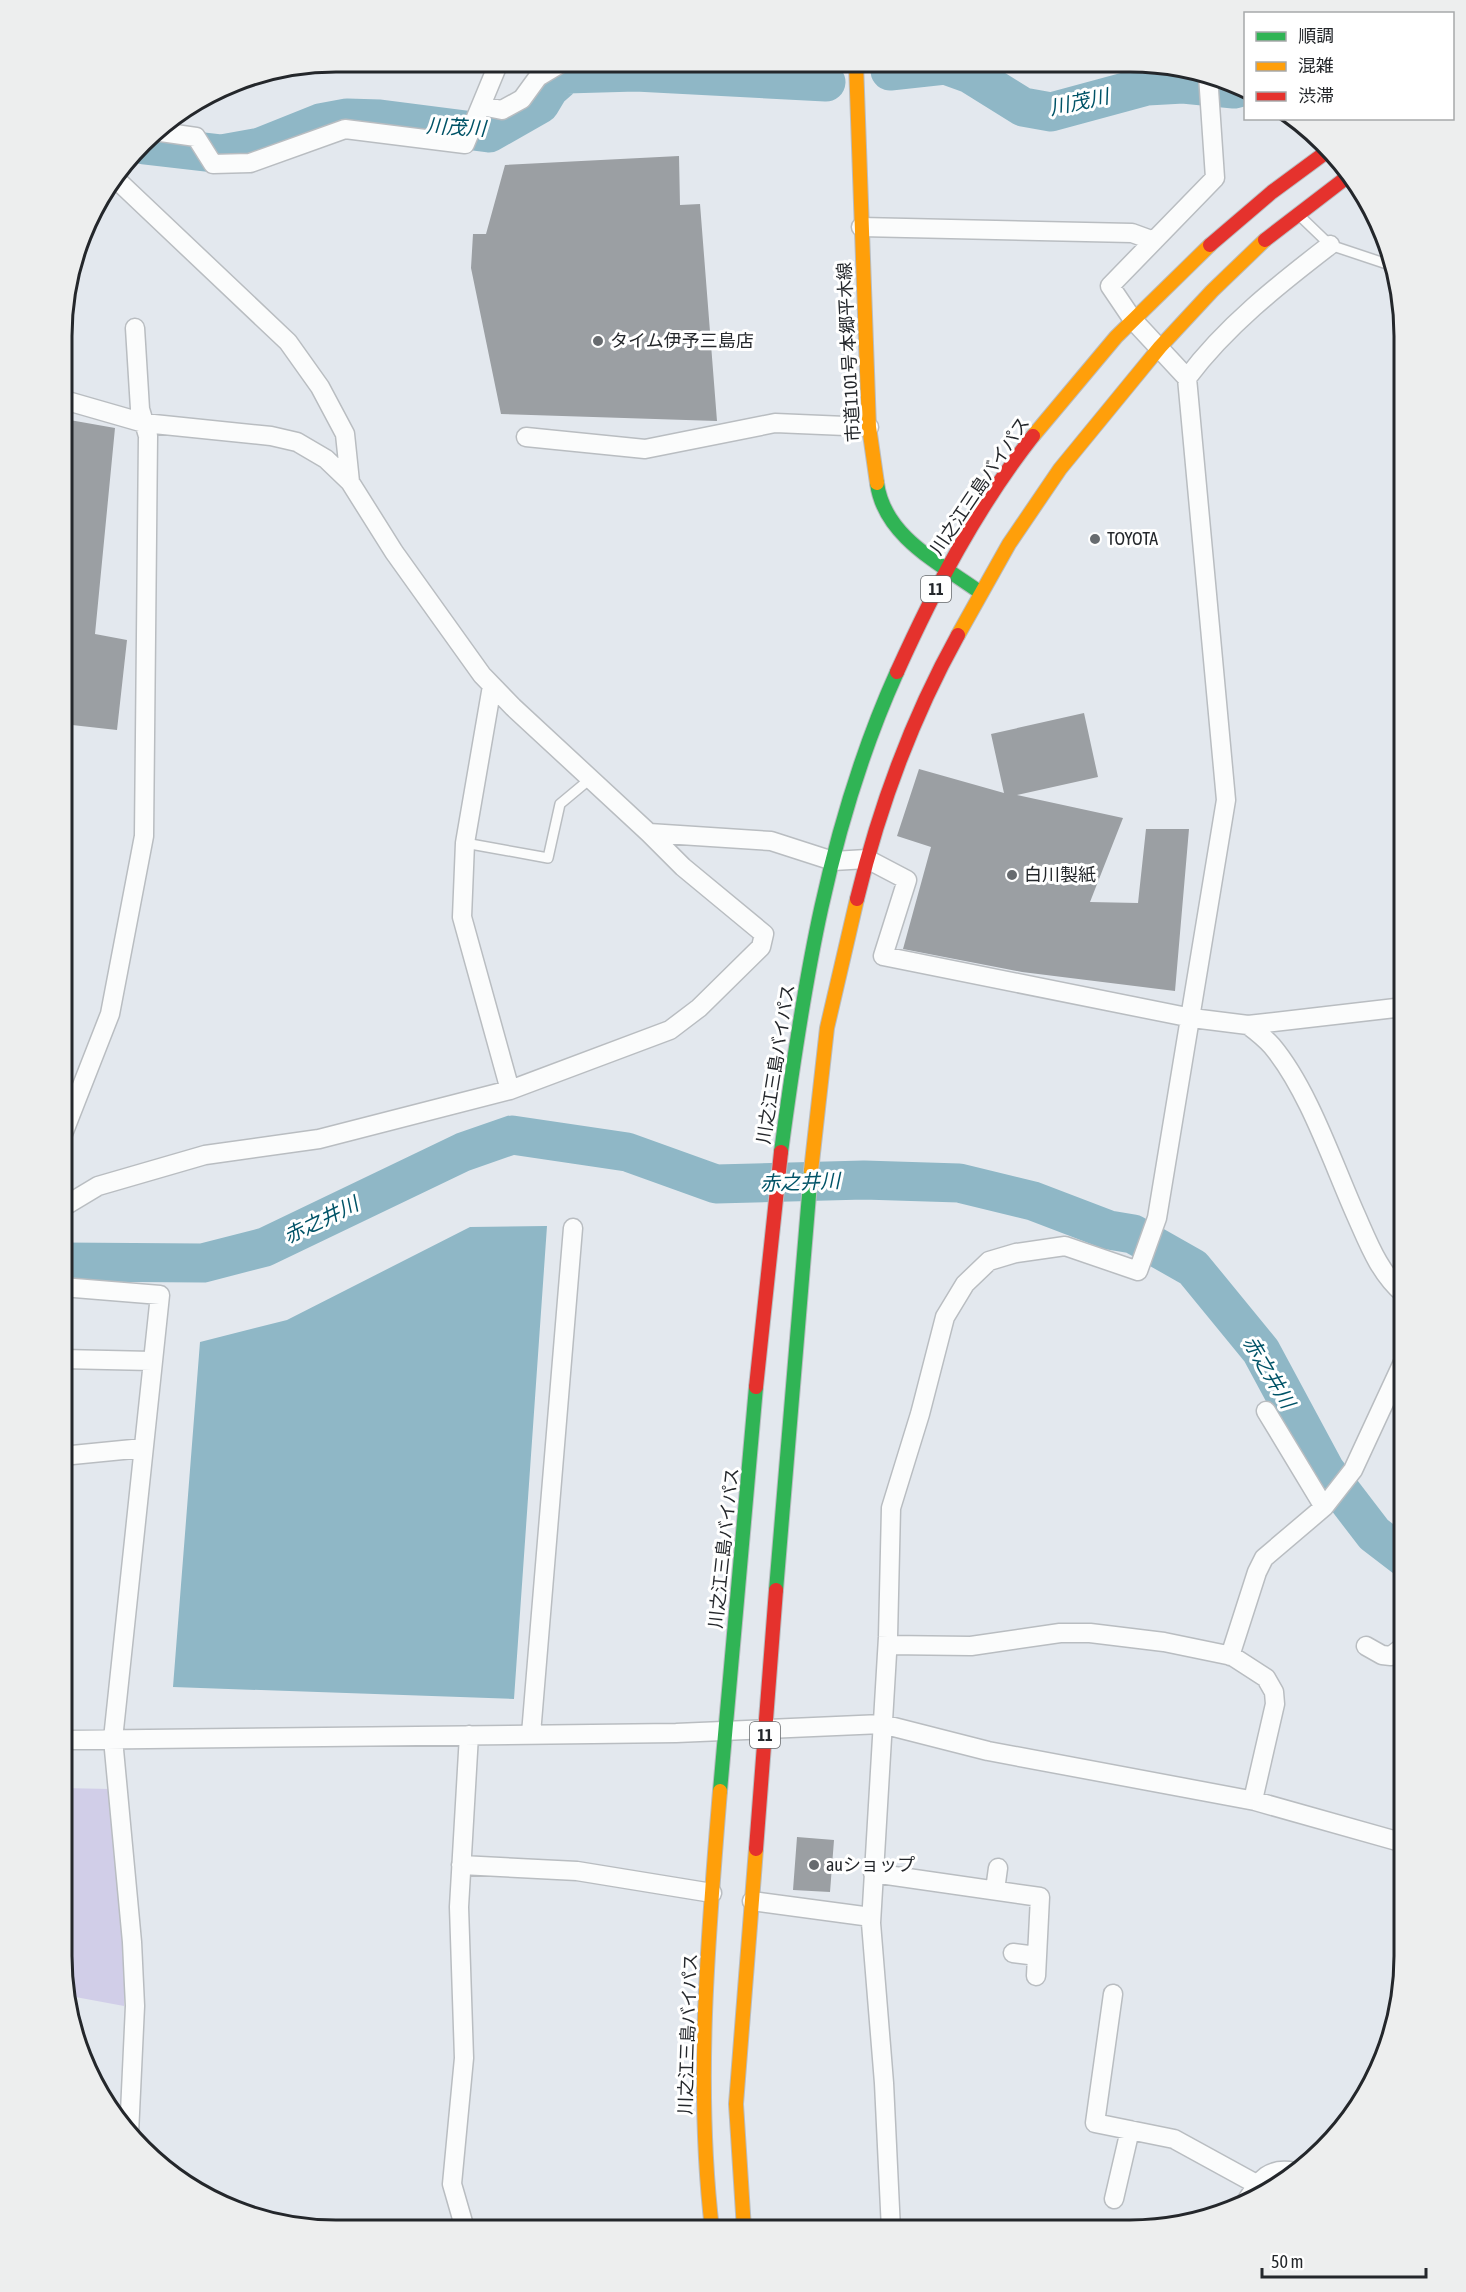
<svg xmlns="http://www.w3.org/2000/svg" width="1466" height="2292" font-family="'Asap Condensed','Noto Sans JP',sans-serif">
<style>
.green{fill:#d1cee8}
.water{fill:#8fb7c6}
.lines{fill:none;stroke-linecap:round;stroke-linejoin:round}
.river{stroke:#8fb7c6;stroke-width:39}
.building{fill:#9b9fa3}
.lane-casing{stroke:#b9bdc1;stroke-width:12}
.street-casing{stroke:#b9bdc1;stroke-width:21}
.fast-casing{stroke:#b9bdc1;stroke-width:16}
.slow-casing{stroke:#b9bdc1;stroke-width:16}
.jam-casing{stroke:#b9bdc1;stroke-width:16}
.lane{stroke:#fbfcfc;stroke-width:9}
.street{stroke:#fbfcfc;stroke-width:18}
.fast{stroke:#30b455;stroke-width:14}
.slow{stroke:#ff9f0a;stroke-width:14}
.jam{stroke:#e5322d;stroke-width:14}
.poi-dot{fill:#676b6f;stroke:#fff;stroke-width:2}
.labels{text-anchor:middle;stroke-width:6;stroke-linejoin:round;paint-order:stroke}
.shield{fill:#fff;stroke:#66686b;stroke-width:1.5}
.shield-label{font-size:16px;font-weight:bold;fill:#24272b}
.poi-label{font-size:18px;fill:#24272b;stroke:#fff;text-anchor:start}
.street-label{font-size:18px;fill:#24272b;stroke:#fff}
.water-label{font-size:20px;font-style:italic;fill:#005367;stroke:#fff}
.rim{fill:none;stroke:#24272b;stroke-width:3}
</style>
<rect width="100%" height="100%" fill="#e3e8ee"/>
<path class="green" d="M62 1788 110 1789 126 1965 124 2006 70 1996 62 1956Z"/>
<path class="water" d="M547 1226 514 1699 173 1687 200 1342 287 1320 470 1227Z"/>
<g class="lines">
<path class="river" d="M890 71 945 65 970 74 1023 107 1051 112 1147 86 1183 84 1234 89 1242 87
M144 145 222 154 260 147 320 123 347 118 380 119 489 133 540 104 549 89 566 74 636 72 826 82
M62 1262 203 1263 265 1247 463 1152 512 1135 627 1152 716 1184 864 1180 959 1183 1033 1201 1109 1230 1133 1234 1193 1268 1261 1351 1325 1470 1374 1534 1404 1557"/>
</g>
<path class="building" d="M679 156 680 205 700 204 717 421 501 414 471 268 473 234H486L505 165Z
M64 419 115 428 95 634 127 640 117 730 63 724Z
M1084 713 1098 777 1017 795 1123 818 1090 902 1138 903 1146 829H1189L1175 991 1022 972 903 949 931 847 897 836 919 769 1004 793 991 734Z
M797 1837 834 1840 830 1892 793 1890Z"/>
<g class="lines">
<defs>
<path id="lane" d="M1302 218 1330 245 1390 265
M465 843 548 858 560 804 590 779"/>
<path id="street" d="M482 106 502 110 522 99 538 77 563 62
M154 131 196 137 213 164 250 163 345 129 465 144 499 62
M117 180 288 342 320 387 345 434 350 482
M861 227 1132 233 1154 241
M1187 378C1226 326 1278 285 1330 245
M64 400 144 423 271 436 297 442 326 459 350 482 394 552 482 675 513 707 649 833 771 841 833 861 867 859 907 880 883 956 1192 1018 1248 1025 1404 1007
M526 437 645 449 775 423 869 427
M492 686 465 843 462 917 510 1090
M1248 1025C1256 1031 1265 1038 1272 1046 1308 1089 1332 1161 1355 1213 1368 1242 1379 1273 1404 1294
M63 1134 110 1014 144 836 148 436 140 409 135 328
M63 1207 98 1186 205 1155 319 1139 510 1090 670 1030 699 1008 761 947 764 934 683 867 649 833
M62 1287 160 1295 113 1739 132 1942 135 2006 129 2134
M62 1359 152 1361
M1266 1411 1324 1507
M62 1456 143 1448
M888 1645 971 1646 1060 1633H1090L1164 1642 1232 1656 1266 1678 1274 1692 1275 1704 1253 1800
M1366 1646 1382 1655 1391 1656 1404 1646
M1230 1656 1257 1572 1264 1558 1324 1507 1353 1470 1404 1360
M531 1734 573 1228
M62 1740 676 1733 882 1724 988 1751 1255 1801 1404 1843
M461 1865 577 1871 712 1893
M873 1873 1040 1897 1036 1976
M995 1890 998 1868
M752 1901 871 1917
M1013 1953 1037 1956
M1113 1994 1095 2123 1174 2139 1258 2185
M1114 2199 1130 2130
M1245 2203C1259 2182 1267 2166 1295 2172
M465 2229 452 2184 464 2058 459 1907 469 1735
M891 2230 884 2083 871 1923 888 1637 891 1508 920 1414 945 1317 965 1284 989 1261 1016 1253 1065 1246 1138 1271 1157 1218 1226 800 1187 378 1133 320 1110 286 1215 178 1208 75"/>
<path id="fast" d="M877 483C884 537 941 564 981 593
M781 1152C803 987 828 825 897 672
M776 1590 811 1171
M720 1791 756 1387"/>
<path id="slow" d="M856 63 869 427 877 483
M1033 436 1116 337 1210 245
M958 635 1009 544 1060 469 1160 347 1212 291 1265 240
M811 1171 827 1028 857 899
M712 2229C695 2084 708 1937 720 1791
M744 2229 736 2104 756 1849"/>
<path id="jam" d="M1265 240 1351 174
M1210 245 1272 192 1329 150
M897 672C935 588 976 509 1033 436
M857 899C879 808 912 718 958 635
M756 1387 781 1152
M756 1849 776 1590"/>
</defs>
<use href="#lane" class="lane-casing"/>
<use href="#street" class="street-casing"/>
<use href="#fast" class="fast-casing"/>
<use href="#slow" class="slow-casing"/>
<use href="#jam" class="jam-casing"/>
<use href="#lane" class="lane"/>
<use href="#street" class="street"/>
<use href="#fast" class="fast"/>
<use href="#slow" class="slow"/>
<use href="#jam" class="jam"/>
</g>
<g class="poi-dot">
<circle cx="598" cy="341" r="6"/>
<circle cx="1095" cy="539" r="6"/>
<circle cx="1012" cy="875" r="6"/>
<circle cx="814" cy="1865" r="6"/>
</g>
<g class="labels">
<g class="shield">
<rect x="921" y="576" width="30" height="26" rx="4.5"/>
<rect x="750" y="1722" width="30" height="26" rx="4.5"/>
</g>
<g class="shield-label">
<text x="936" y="595">11</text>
<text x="765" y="1741">11</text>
</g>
<g class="poi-label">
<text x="610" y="347">タイム伊予三島店</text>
<text x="1107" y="545">TOYOTA</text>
<text x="1024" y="881">白川製紙</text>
<text x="826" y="1871">auショップ</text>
</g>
<g class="street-label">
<text transform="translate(849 352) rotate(-93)" y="6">市道1101号 本郷平木線</text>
<text transform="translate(980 486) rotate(-56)" y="6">川之江三島バイパス</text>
<text transform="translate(776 1064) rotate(-81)" y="6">川之江三島バイパス</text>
<text transform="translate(724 1548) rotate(-84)" y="6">川之江三島バイパス</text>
<text transform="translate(688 2034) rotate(-88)" y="6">川之江三島バイパス</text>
</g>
<g class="water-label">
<text transform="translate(1079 102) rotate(-12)" y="7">川茂川</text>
<text transform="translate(456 127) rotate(3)" y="7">川茂川</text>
<text transform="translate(800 1182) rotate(-2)" y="7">赤之井川</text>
<text transform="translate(321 1220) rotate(-26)" y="7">赤之井川</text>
<text transform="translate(1269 1372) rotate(59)" y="7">赤之井川</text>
</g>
</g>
<path d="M0 0H1466V2292H0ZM336 72H1130A264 264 0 0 1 1394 336V1956A264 264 0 0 1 1130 2220H336A264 264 0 0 1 72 1956V336A264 264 0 0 1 336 72Z" fill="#edeeee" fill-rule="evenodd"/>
<path class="rim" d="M336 72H1130A264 264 0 0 1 1394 336V1956A264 264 0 0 1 1130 2220H336A264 264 0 0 1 72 1956V336A264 264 0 0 1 336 72Z"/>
<rect x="1244" y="12" width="210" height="108" fill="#ffffff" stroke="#a7a9aa" stroke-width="1.5"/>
<rect x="1256" y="32" width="30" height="9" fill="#30b455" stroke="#a7a9aa" stroke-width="1.5"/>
<text x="1298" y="42" font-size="18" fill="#24272b">順調</text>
<rect x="1256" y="62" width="30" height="9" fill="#ff9f0a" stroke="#a7a9aa" stroke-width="1.5"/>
<text x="1298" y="72" font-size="18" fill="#24272b">混雑</text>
<rect x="1256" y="92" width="30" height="9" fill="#e5322d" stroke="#a7a9aa" stroke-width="1.5"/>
<text x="1298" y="102" font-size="18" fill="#24272b">渋滞</text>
<path d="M1262 2268v9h164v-9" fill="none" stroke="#24272b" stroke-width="3"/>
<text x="1271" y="2268" font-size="18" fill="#24272b" stroke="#ffffff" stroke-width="4.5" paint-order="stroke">50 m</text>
</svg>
